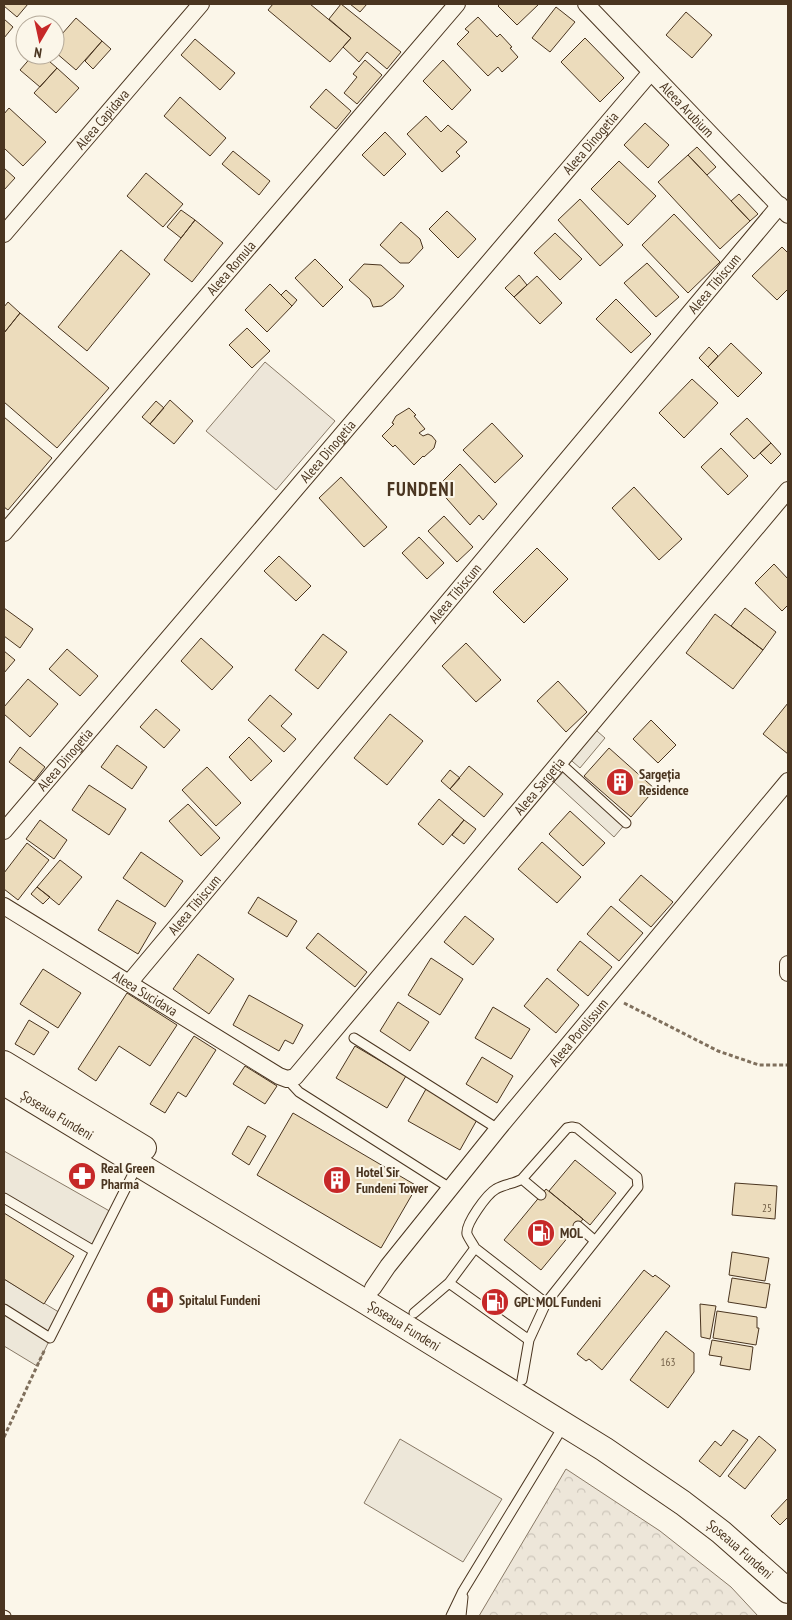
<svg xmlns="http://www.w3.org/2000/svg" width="792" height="1620" font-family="'PT Sans Narrow',sans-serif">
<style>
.forest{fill:url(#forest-crowns);stroke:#887966}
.pitch{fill:#ede6d9;stroke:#887966}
.parking{fill:#ede7d9;stroke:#887966}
.building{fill:#ecdcbc;stroke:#4a3520}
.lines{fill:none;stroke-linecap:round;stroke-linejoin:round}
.lane-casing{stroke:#4a3520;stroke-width:11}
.street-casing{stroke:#4a3520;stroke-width:18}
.secondary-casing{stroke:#4a3520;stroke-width:26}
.path{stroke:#7f6f5c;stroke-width:3;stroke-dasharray:4 2.5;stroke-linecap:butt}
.lane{stroke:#fbf6e9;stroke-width:9}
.street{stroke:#fbf6e9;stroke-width:16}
.secondary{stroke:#fbf6e9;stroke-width:24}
.labels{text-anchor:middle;stroke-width:4;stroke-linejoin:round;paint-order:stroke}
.number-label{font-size:11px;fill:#725f47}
.street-label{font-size:14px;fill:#4a3520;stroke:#fbf6e9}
.poi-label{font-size:14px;font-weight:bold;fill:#4a3520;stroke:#fbf6e9;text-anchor:start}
.district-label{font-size:19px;font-weight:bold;letter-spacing:1px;fill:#4a3520;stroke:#fbf6e9}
</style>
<defs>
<pattern id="forest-crowns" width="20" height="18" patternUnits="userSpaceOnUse" patternTransform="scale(1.25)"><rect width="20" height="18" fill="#ede6d9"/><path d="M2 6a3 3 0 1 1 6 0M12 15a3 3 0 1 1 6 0" fill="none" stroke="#cdc6ba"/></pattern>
</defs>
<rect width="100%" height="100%" fill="#fbf6e9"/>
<path class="forest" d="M566 1469 660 1531 731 1587 758 1616H479Z"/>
<path class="pitch" d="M265 362 335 421 276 490 206 431Z"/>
<path class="parking" d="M590 725 605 738 580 768 565 755Z
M566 769 626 823 614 837 554 782Z
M4 1151 113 1213 94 1251 4 1198Z
M4 1279 62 1314 37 1366 4 1346Z
M400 1439 502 1499 463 1562 364 1503Z"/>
<path class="building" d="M4 4H28L17 17 4 6Z
M273 4H310L351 38 330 62 268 10Z
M341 4 401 52 387 69 367 52 359 62 343 47 351 38 329 19Z
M350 4H367L360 12Z
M500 4H539L517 25 498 6Z
M556 7 575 22 550 52 532 38Z
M686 12 712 35 692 58 666 35Z
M478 17 497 37 500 34 512 47 510 48 518 57 502 72 498 67 488 76 457 44 469 32 465 29Z
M76 18 102 41 76 70 55 52V42Z
M4 19 13 27 4 38Z
M585 38 624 78 600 102 561 62Z
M195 39 235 73 220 90 181 55Z
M102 41 111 49 93 69 85 61Z
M33 55H42L57 68 40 87 20 70Z
M365 60 382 75 357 104 344 93 357 77 353 74Z
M443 60 471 90 452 110 423 81Z
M57 68 79 88 56 113 34 93Z
M326 89 351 111 336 129 310 107Z
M180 97 226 138 210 156 164 116Z
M9 108 46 142 23 166 4 148V114Z
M426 116 441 132 448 125 467 142 456 152 460 156 442 172 407 134Z
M645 123 669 145 648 168 624 145Z
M385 132 406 154 384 176 362 155Z
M697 147 716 167 707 175 688 155Z
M233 151 270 181 259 195 222 164Z
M688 155 750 221 720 249 658 182Z
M619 161 656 196 628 225 591 189Z
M4 168 15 178 4 190Z
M146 173 183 204 163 227 127 196Z
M739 194 758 214 750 221 731 201Z
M580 199 623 245 600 266 558 220Z
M181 210 195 220 181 238 167 227Z
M447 211 476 239 458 258 429 229Z
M674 214 720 262 688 293 642 245Z
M195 220 223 243 192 282 164 260Z
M401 222 420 239 423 248 409 263H400L380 245Z
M555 233 582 259 560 280 534 253Z
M782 247 788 253V289L777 300 752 276Z
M121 250 150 274 87 351 58 327Z
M315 259 343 287 323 307 295 278Z
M647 263 679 297 656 317 624 283Z
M364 264 381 265 404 286 394 297 382 306 373 307 370 299 349 280Z
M519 275 527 285 514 297 505 288Z
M537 276 562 303 540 324 514 297Z
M270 284 292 306 267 332 245 310Z
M286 290 297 300 292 306 281 295Z
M616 299 651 334 631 353 596 319Z
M8 302 20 313 4 333V307Z
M20 313 109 388 57 448 4 402V333Z
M247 328 270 351 252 368 229 345Z
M731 343 762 373 738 397 708 367Z
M709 347 718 356 708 367 699 358Z
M692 379 718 403 684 438 659 413Z
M170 400 193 421 174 444 150 424Z
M156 401 164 408 150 424 142 417Z
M409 408 416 415 414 416 425 429 419 433 423 436 428 434 432 436 436 441 434 448 424 457 423 456 414 465 395 445 393 447 382 436 394 424 392 423 396 416Z
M4 417 52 458 8 510 4 507Z
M747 418 771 443 754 459 730 434Z
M492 423 523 456 495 483 463 450Z
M771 443 781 454 771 464 760 453Z
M721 448 748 476 728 495 701 467Z
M460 464 497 504 483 520 479 515 470 525 440 491 441 483Z
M341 477 387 527 364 547 319 498Z
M634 487 682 539 659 560 612 508Z
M444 516 473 547 457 562 428 531Z
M419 537 444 563 427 579 402 553Z
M537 548 568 579 524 623 493 592Z
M279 556 311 586 296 601 264 571Z
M774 564 788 579V605L782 611 755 583Z
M4 608 33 629 20 648 4 636Z
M745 608 776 632 763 650 731 626Z
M715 614 763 650 733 689 686 653Z
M323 634 347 652 318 689 295 670Z
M201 638 233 667 212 690 181 661Z
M466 643 501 680 476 702 442 666Z
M67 649 98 676 80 696 49 669Z
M4 651 15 660 4 673Z
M28 679 58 704 30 737 4 714V707Z
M558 681 587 712 566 732 537 701Z
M270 695 292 714 281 726 296 739 284 752 248 720Z
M788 703V754L763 734Z
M156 709 180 730 164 748 140 727Z
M390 714 423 741 387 785 354 758Z
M651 720 676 745 658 763 633 739Z
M249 737 272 761 251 781 229 757Z
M117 745 147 767 132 789 101 767Z
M20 747 45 767 34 781 9 762Z
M609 748 655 789 631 817 584 776Z
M469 766 503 794 484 817 450 789Z
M207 767 241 803 216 826 182 790Z
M450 770 460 778 450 789 441 781Z
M89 785 126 809 109 835 72 810Z
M439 799 464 820 443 845 418 824Z
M188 804 220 838 201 856 169 821Z
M570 811 605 843 583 866 549 834Z
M40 820 67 840 54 859 26 839Z
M464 820 476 829 464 844 452 835Z
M542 842 581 877 557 903 518 869Z
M27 843 49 860 18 900 4 889V873Z
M141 852 183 881 165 907 123 878Z
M60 860 82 877 59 905 37 887Z
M641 875 673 902 651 927 619 900Z
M37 887 50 897 43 904 31 894Z
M258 897 297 921 287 937 248 913Z
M117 900 156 923 138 954 98 930Z
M611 906 643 933 619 961 587 934Z
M465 916 494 939 473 965 444 942Z
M318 933 367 972 355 987 306 948Z
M580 941 612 967 588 996 557 970Z
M198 954 234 979 209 1014 173 989Z
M431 958 463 979 440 1015 408 995Z
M43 969 81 993 58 1028 20 1004Z
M547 978 579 1005 556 1033 524 1006Z
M127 993 177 1025 150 1066 119 1046 96 1081 78 1069Z
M249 995 303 1025 293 1044 285 1040 279 1051 233 1025Z
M398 1002 429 1022 410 1051 380 1031Z
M493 1007 530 1029 511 1059 475 1038Z
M29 1020 49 1032 34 1055 15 1044Z
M194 1036 216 1050 186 1097 178 1092 165 1113 150 1104Z
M355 1046 406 1076 387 1108 336 1078Z
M482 1057 513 1076 497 1103 466 1084Z
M245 1066 277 1086 265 1104 233 1084Z
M426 1089 478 1118 460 1150 408 1121Z
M293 1113 417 1186 381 1248 257 1175Z
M248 1126 266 1136 249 1165 232 1154Z
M575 1160 616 1193 590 1225 549 1191Z
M735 1183 777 1186 775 1219 732 1215Z
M546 1189 583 1219 541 1270 504 1240Z
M4 1213 74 1256 44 1304 4 1279Z
M732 1252 769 1258 765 1281 729 1275Z
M644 1270 653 1277 655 1275 670 1286 602 1370 589 1359 586 1361 577 1354Z
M732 1278 770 1284 766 1308 728 1302Z
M700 1304 716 1306 710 1339 701 1337Z
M717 1311 757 1317V1328H759L756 1345 713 1338Z
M666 1331 694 1353V1372L668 1408 630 1380Z
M712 1340 753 1347 750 1370 720 1365 722 1357 709 1355Z
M733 1430 748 1440 720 1477 699 1461 715 1441 721 1446Z
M759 1436 776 1450 745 1489 728 1476Z
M788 1498V1517L780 1525 771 1516Z"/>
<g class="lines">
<defs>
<path id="lane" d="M559 762 626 823
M354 1038 498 1129
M287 1079 299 1092 450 1188
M522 1179 541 1195
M4 1198 94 1251
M578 1226 594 1240
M475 1248 546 1303
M449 1283 529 1340
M4 1309 50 1338 138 1164
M414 1313 449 1283 475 1248C473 1244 469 1239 467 1234 465 1224 487 1194 496 1189 504 1184 514 1184 522 1179L567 1128 572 1127 577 1128 637 1177 638 1187 546 1303 529 1340 522 1380
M4 1615 6 1616
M451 1616 463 1591 564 1425
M461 1616 463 1597"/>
<g id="street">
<path id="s1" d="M586 4 788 215"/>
<path id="s2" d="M4 234 201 4"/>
<path id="s3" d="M4 533 457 4"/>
<path id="s4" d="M4 831 651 72"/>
<path id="s5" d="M4 906 279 1076 287 1079 295 1077 788 490"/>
<path d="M788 964V973"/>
<path id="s6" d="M129 983 780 205"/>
<path id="s7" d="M373 1288 388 1266 498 1129 788 781"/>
</g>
<g id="secondary">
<path d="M4 1063 144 1148"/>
<path id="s8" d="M4 1083 364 1301 604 1449 683 1503 721 1532 788 1591"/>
</g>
</defs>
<use href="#lane" class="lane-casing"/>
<use href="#street" class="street-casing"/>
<use href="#secondary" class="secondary-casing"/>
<path class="path" d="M624 1003 718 1051 759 1065H788
M4 1437 45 1349"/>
<use href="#lane" class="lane"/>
<use href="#street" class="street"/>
<use href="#secondary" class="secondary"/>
</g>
<defs>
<symbol id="building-disc" viewBox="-11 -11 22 22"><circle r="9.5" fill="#c62828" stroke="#fbf6e9"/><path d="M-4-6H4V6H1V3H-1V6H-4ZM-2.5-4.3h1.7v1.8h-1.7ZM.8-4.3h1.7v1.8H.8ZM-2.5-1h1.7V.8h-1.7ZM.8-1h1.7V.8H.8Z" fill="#fff"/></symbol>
<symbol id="pharmacy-disc" viewBox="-11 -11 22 22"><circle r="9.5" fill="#c62828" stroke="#fbf6e9"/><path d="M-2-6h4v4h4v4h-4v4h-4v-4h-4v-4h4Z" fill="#fff"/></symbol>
<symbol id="fuel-disc" viewBox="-11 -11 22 22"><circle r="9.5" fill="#c62828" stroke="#fbf6e9"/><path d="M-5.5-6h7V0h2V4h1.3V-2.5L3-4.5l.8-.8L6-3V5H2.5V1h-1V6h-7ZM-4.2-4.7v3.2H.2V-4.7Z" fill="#fff"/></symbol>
<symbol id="hospital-disc" viewBox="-11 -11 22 22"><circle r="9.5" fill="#c62828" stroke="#fbf6e9"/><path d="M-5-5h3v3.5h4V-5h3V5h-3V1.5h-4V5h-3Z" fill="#fff"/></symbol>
</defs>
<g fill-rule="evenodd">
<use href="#building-disc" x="604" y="766" width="32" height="32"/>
<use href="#pharmacy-disc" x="66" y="1160" width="32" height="32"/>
<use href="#building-disc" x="321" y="1164" width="32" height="32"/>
<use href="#fuel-disc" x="525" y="1217" width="32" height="32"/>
<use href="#hospital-disc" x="144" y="1284" width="32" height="32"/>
<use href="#fuel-disc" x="479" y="1286" width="32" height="32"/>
</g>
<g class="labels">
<g class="number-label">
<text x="767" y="1212">25</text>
<text x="668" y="1366">163</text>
</g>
<g class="street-label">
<text dy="5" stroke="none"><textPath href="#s1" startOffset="146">Aleea Arubium</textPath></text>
<text dy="5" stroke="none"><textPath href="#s2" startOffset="151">Aleea Capidava</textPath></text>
<text dy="5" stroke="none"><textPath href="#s4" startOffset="904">Aleea Dinogetia</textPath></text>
<text dy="5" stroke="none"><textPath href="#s3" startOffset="349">Aleea Romula</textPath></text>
<text dy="5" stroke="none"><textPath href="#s6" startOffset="912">Aleea Tibiscum</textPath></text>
<text dy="5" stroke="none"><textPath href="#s4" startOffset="499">Aleea Dinogetia</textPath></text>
<text dy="5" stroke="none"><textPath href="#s6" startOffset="508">Aleea Tibiscum</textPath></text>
<text dy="5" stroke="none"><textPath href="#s4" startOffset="94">Aleea Dinogetia</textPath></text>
<text dy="5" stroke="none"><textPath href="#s5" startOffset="720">Aleea Sargeția</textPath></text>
<text dy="5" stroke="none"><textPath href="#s6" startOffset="102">Aleea Tibiscum</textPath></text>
<text dy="5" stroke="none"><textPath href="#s5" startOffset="166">Aleea Sucidava</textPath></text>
<text dy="5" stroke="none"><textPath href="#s7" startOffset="328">Aleea Porolissum</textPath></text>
<text dy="5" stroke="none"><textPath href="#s8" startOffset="62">Șoseaua Fundeni</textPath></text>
<text dy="5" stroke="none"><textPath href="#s8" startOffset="468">Șoseaua Fundeni</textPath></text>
<text dy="5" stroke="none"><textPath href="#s8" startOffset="872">Șoseaua Fundeni</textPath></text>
</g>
<g class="poi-label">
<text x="639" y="779">Sargeția<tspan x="639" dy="16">Residence</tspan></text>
<text x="101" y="1173">Real Green<tspan x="101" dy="16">Pharma</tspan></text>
<text x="356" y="1177">Hotel Sir<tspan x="356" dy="16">Fundeni Tower</tspan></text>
<text x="560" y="1238">MOL</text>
<text x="179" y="1305">Spitalul Fundeni</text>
<text x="514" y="1307">GPL MOL Fundeni</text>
</g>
<g class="district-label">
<text x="421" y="496">FUNDENI</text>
</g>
</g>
<rect width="792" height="1620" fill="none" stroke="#4a3520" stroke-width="10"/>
<g transform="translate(40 40) rotate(189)"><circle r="24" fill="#fbf6e9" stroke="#b4a999"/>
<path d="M0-4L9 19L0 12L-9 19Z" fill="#c62828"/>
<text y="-8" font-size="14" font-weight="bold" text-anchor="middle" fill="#4a3520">N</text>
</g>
</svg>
